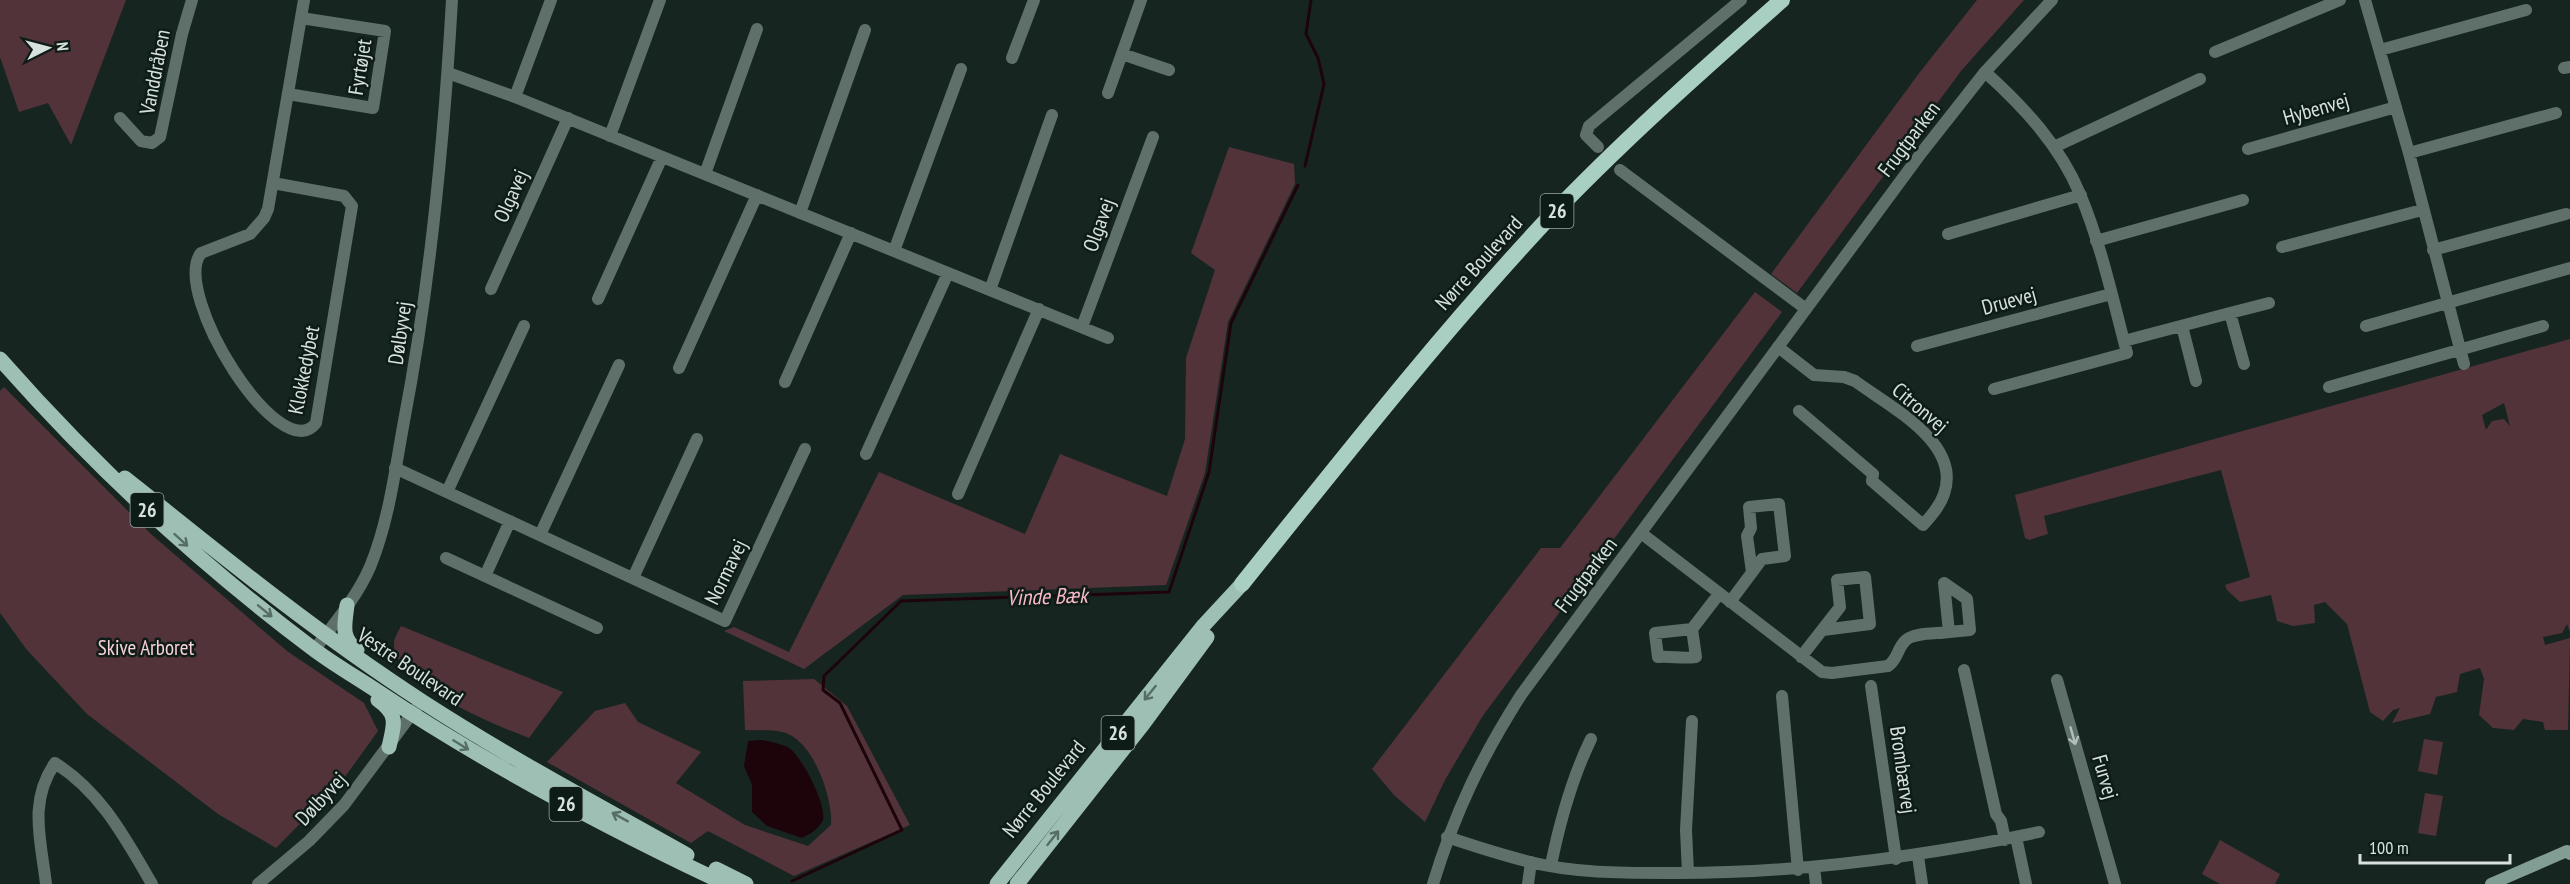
<svg xmlns="http://www.w3.org/2000/svg" width="2570" height="884" font-family="'PT Sans Narrow',sans-serif">
<style>
.green{fill:#52333a;fill-rule:evenodd}
.water{fill:#1d040b}
.lines{fill:none;stroke-linecap:round;stroke-linejoin:round}
.stream{stroke:#1d040b;stroke-width:3}
.minor{stroke:#5f706a;stroke-width:12}
.tertiary{stroke:#5f706a;stroke-width:12}
.secondary{stroke:#829d93;stroke-width:12}
.primary{stroke:#9dbfb4;stroke-width:15}
.trunk{stroke:#a9cfc2;stroke-width:16}
.oneway{stroke:#566e66}
.oneway2{stroke:#b4bfbb}
.labels{text-anchor:middle;stroke-width:5;stroke-linejoin:round;paint-order:stroke}
.shield{fill:#0e1c17;stroke:#9ba6a2;stroke-width:1.5}
.shield-label{font-size:20px;font-weight:bold;fill:#d8e1de}
.street-label{font-size:21px;fill:#d8e1de;stroke:#0e1c17}
.park-label{font-size:21px;fill:#f9d1d9;stroke:#0e1c17}
.water-label{font-size:22px;font-style:italic;fill:#fab9c8;stroke:#0e1c17}
</style>
<rect width="100%" height="100%" fill="#172521"/>
<path class="green" d="M0 0H126L71 145 48 103 19 112 0 57Z
M1977 0H2024L1961 71 1797 293 1771 274 1920 72Z
M1229 147 1294 164 1295 184 1228 322 1205 473 1166 585 903 595 804 669 724 631 734 627 789 652 879 472 1025 534 1060 454 1167 496 1185 439 1186 358 1215 270 1191 253Z
M1755 292 1782 312 1482 717 1445 780 1425 822 1394 795 1372 769 1541 548H1560Z
M2570 339V632L2567 624 2562 633 2543 637 2545 645 2570 638 2568 730H2545L2543 722 2523 719 2514 730 2493 728 2479 715 2484 679 2480 668 2460 674 2457 692 2436 697 2430 714 2392 723 2400 708 2393 710 2383 721 2370 712 2347 624 2325 602 2314 605 2315 623 2293 626 2277 621 2271 595 2240 602 2227 590 2225 585 2250 577 2221 470 2044 516 2048 534 2029 540 2025 538 2015 495ZM2504 403 2510 426 2504 419 2492 421 2486 430 2482 415Z
M4 387 152 535 287 651 364 703 378 731 342 781 276 848 218 814 87 714 27 650 0 613V391Z
M401 626 563 692 529 738C498 726 391 683 394 643 394 638 399 630 401 626Z
M814 679 847 706 910 825 794 876 708 831 691 843 547 762 595 711 625 703 638 722 701 752 676 783 745 825 808 846 831 825C833 798 813 738 782 732 770 729 757 731 745 730L743 681Z
M2424 739 2443 742 2437 775 2418 771Z
M2425 793 2443 796 2436 836 2418 833Z
M2220 840 2280 874 2275 884H2220L2202 874Z"/>
<path class="water" d="M762 740C771 742 782 744 789 748 802 756 827 806 823 820 819 829 810 834 802 838L767 826 752 812V785L744 766 748 741Z"/>
<g class="lines">
<path class="stream" d="M1305 166 1324 84 1318 58 1306 34 1311 0
M792 881 902 830 840 703 823 690 824 676 901 601 1169 592 1209 472 1231 323 1298 185"/>
<path class="minor" d="M2365 0 2409 153 2464 364
M2380 50 2526 10
M2215 52 2340 0
M1122 54 1169 70
M1012 58 1034 0
M2564 68 2570 67
M1985 72C2024 107 2060 146 2080 194 2101 244 2113 300 2127 353L1994 389
M448 73 515 97 1108 338
M1108 93 1141 0
M288 94 373 108 385 31 301 18
M515 97 551 0
M120 118 141 141 152 143 160 137 182 34 192 0
M610 136 660 0
M1598 147 1586 135 1589 126 1741 0
M2054 147 2200 79
M2248 149 2396 107
M2409 153 2556 113
M1620 170 1806 309
M705 174 757 29
M273 183 344 196 352 206 316 423C281 470 170 293 201 253L250 234 264 218 268 209 304 0
M800 213 865 30
M1948 234 2081 195
M2096 241 2243 200
M2282 247 2422 210
M2433 250 2566 214
M894 251 961 69
M491 289 568 118
M990 290 1052 115
M598 299 662 157
M2230 313 2269 303
M2182 326 2196 381
M2366 326 2570 268
M1082 327 1153 137
M2124 341 2230 313 2244 364
M1917 346 2111 294
M1778 347 1814 375 1844 377 1855 381C1890 407 1962 443 1944 494 1940 506 1931 516 1923 525L1872 481 1873 474 1799 411
M679 368 757 195
M785 382 851 233
M2329 387 2543 326
M866 454 948 273
M395 468 725 621 805 449
M447 492 524 326
M958 494 1039 309
M1641 533 1822 672 1832 673 1888 666C1898 659 1897 649 1905 641 1913 632 1938 634 1949 632L1944 583 1967 599 1970 630 1949 632
M540 535 619 365
M446 558 597 628
M485 576 510 521
M633 578 697 439
M1730 602 1762 559 1785 556 1779 504 1749 507 1751 528 1747 536 1752 572
M1692 629 1655 633 1658 657C1672 656 1682 659 1696 657L1692 629 1719 594
M1801 657 1840 607 1837 580 1865 577 1870 624 1823 630
M1964 670 1996 814 2001 821 2005 840
M2057 680 2115 884
M1871 686 1896 859
M1782 696 1798 870
M1447 837C1474 846 1502 855 1530 862 1574 873 1621 873 1665 873 1792 874 1915 858 2039 832
M2016 837 2026 884
M1918 856 1922 884
M1551 865C1560 821 1571 780 1591 739
M1814 868 1816 884
M1688 873 1686 830 1692 721
M46 884C41 840 28 802 55 763 102 793 125 838 152 884
M1528 884 1531 862"/>
<path class="tertiary" d="M314 650C334 624 357 597 370 567 389 521 395 470 404 421 431 281 444 141 452 0
M258 884 309 841 344 805 417 707
M1433 884C1455 812 1481 758 1521 695L1922 152 1985 72 2052 0"/>
<path class="secondary" d="M2491 884 2567 851 2570 854"/>
<path class="primary" d="M0 359C94 466 199 563 312 648 333 664 356 677 377 691 488 765 605 827 726 884
M125 478C222 556 318 634 423 702 508 757 598 805 687 855
M347 605C345 624 340 638 357 650
M378 700C399 715 394 724 389 747
M716 869 746 884
M997 884 1204 625 1242 584
M1017 884 1143 724 1207 637"/>
<path class="trunk" d="M1242 584C1340 462 1437 338 1544 223 1619 144 1700 72 1782 0"/>
</g>
<defs><path id="oneway-shaft" d="M-6 0H5M1.5-3L5.5 0L1.5 3" fill="none" stroke-width="1.6" stroke-linecap="round" stroke-linejoin="round" transform="scale(1.5)"/></defs>
<g class="oneway">
<use href="#oneway-shaft" transform="translate(181 540) rotate(42)"/>
<use href="#oneway-shaft" transform="translate(265 611) rotate(39)"/>
<use href="#oneway-shaft" transform="translate(1150 693) rotate(129)"/>
<use href="#oneway-shaft" transform="translate(461 745) rotate(32)"/>
<use href="#oneway-shaft" transform="translate(620 817) rotate(-151)"/>
<use href="#oneway-shaft" transform="translate(1053 838) rotate(-52)"/>
</g>
<use class="oneway2" href="#oneway-shaft" transform="translate(2073 736) rotate(74)"/>
<g class="labels">
<g class="shield">
<rect x="1540.5" y="194" width="33" height="34" rx="4.5"/>
<rect x="130.5" y="493" width="33" height="34" rx="4.5"/>
<rect x="1101.5" y="716" width="33" height="34" rx="4.5"/>
<rect x="549.5" y="787" width="33" height="34" rx="4.5"/>
</g>
<g class="shield-label">
<text x="1557" y="218">26</text>
<text x="147" y="517">26</text>
<text x="1118" y="740">26</text>
<text x="566" y="811">26</text>
</g>
<g class="street-label">
<text transform="translate(360 67) rotate(-81)" y="7">Fyrtøjet</text>
<text transform="translate(155 72) rotate(-79)" y="7">Vanddråben</text>
<text transform="translate(2316 109) rotate(-16)" y="7">Hybenvej</text>
<text transform="translate(1909 139) rotate(-53)" y="7">Frugtparken</text>
<text transform="translate(511 196) rotate(-66)" y="7">Olgavej</text>
<text transform="translate(1099 225) rotate(-70)" y="7">Olgavej</text>
<text transform="translate(1479 263) rotate(-48)" y="7">Nørre Boulevard</text>
<text transform="translate(2009 301) rotate(-15)" y="7">Druevej</text>
<text transform="translate(400 333) rotate(-82)" y="7">Dølbyvej</text>
<text transform="translate(304 370) rotate(-79)" y="7">Klokkedybet</text>
<text transform="translate(1920 408) rotate(40)" y="7">Citronvej</text>
<text transform="translate(726 572) rotate(-64)" y="7">Normavej</text>
<text transform="translate(1586 575) rotate(-53)" y="7">Frugtparken</text>
<text transform="translate(410 667) rotate(34)" y="7">Vestre Boulevard</text>
<text transform="translate(1903 770) rotate(82)" y="7">Brombærvej</text>
<text transform="translate(2105 777) rotate(74)" y="7">Furvej</text>
<text transform="translate(1044 789) rotate(-51)" y="7">Nørre Boulevard</text>
<text transform="translate(321 799) rotate(-47)" y="7">Dølbyvej</text>
</g>
<g class="park-label">
<text x="146" y="655">Skive Arboret</text>
</g>
<g class="water-label">
<text transform="translate(1047 596) rotate(-2)" y="8">Vinde Bæk</text>
</g>
</g>
<g transform="translate(48 48) rotate(84)" stroke="#0e1c17" stroke-width="4.5" paint-order="stroke">
<path d="M0-4.5L10 22L0 15L-10 22Z" fill="#d8e1de"/>
<text y="-9" font-size="16" font-weight="bold" text-anchor="middle" fill="#d8e1de">N</text>
</g>
<path d="M2360 854v9h150v-9" fill="none" stroke="#d8e1de" stroke-width="3"/>
<text x="2369" y="854" font-size="18" fill="#d8e1de" stroke="#0e1c17" stroke-width="4.5" paint-order="stroke">100 m</text>
</svg>
